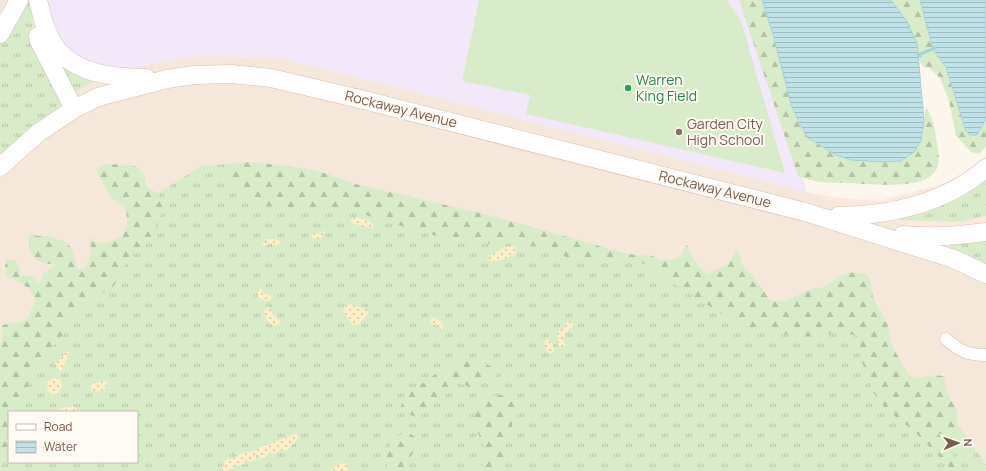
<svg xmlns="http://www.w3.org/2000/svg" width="986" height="471" font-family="Manrope,sans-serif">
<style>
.residential{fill:#f5e8da}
.commercial{fill:#fde8e0}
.education{fill:#f3e8fa}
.grass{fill:url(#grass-tufts);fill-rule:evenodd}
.forest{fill:url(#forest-firs)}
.sand{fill:url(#sand-dots)}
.garden{fill:#d8ecc9}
.water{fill:url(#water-rules);stroke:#a5d3da}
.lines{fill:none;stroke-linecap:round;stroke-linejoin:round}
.stream{stroke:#a5d3da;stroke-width:3}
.street-casing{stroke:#d1beb0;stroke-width:13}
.secondary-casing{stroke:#d6c0b0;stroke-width:19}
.street{stroke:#fff;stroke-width:12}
.secondary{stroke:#fff;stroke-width:18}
.leisure-dot{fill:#2e9e5b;stroke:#fffaf3;stroke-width:1.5}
.education-dot{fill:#8d6e63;stroke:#fffaf3;stroke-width:1.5}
.labels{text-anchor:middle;stroke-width:4;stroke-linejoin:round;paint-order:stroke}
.leisure-label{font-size:14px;fill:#27864d;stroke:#fffaf3;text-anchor:start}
.street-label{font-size:14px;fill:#7a5c4d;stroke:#fffaf3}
.education-label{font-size:14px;fill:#785e54;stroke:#fffaf3;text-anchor:start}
</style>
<defs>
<pattern id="grass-tufts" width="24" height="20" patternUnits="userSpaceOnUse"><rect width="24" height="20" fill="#d8ecc9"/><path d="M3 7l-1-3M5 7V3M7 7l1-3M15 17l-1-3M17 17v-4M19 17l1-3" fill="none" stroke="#b4c2a5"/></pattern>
<pattern id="forest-firs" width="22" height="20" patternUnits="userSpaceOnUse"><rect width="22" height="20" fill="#d8ecc9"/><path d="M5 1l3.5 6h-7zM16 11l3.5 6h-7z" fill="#b4c2a5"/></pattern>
<pattern id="sand-dots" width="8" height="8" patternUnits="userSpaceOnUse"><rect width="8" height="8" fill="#fcefc7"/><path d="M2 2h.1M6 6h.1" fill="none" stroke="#d1c5a4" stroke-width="1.8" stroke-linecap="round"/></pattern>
<pattern id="water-rules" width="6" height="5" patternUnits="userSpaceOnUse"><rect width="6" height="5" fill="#bfe3e8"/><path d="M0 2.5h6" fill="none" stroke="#a0bbbe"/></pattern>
</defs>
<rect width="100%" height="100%" fill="#fdf6ec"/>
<path class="residential" d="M0 0H40L122 72 154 63 203 56 267 57 289 60 807 192 944 237 986 231V464L969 439 912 381 881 328 766 311 701 274 493 216 359 185 315 170 201 166 144 202 127 227 119 242 0 395Z"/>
<path class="commercial" d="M986 156V231L944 237 807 192 840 198 879 201 958 180Z"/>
<path class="education" d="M40 0H744L807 192 289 60 267 57 203 56 154 63 122 72 66 54Z"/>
<path class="grass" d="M23 0H30L33 25 37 44 69 108 0 158V45Z
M57 57 99 78 74 92Z
M254 162 315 170 359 185 493 216 701 274 766 311 881 328 912 381 935 392 986 464V471H0V395L119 242 127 227 144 202 201 166ZM9 412H137V462H9Z
M986 179V216L960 222 900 220V214Z
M986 239V266L950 249 952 243Z"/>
<path class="forest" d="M739 0H762L774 38 791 104 799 123 808 138 851 160 901 161 914 152 921 141 926 107C934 119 935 130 937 144 938 155 942 164 934 173 920 190 869 184 849 183 838 183 826 183 815 181 809 180 803 178 798 176Z
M891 0H920L933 49 946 67 966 131 977 135 986 119V147L979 154 971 152 956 136 949 101 940 78 928 67H923L919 60 917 43Z
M254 162 315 170 359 185 493 216 627 254 652 256 661 260H669L676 259 681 255 687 245C691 258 698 265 707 274 723 266 731 267 737 248L740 259 745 270 754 277 769 299C781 307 798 294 810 289 815 287 820 289 825 286 830 284 833 280 838 277 845 272 861 271 868 275L871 283 873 298 887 323 892 346 908 374C919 382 935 372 944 377L948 395 957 410V430L960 444 959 449 954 452 953 455 955 459 965 471H953L915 432 885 408 873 392 861 359 857 335 833 333 801 337 752 328 737 323 727 317 658 274 645 264 627 258 606 257 590 262H578L552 251 536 246 526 245 510 240 498 243 475 244 456 240 416 231 399 225 383 222 362 213 331 207 283 208 268 206 258 203 226 174 225 171C231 161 243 163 254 162Z
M108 164 133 165 139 169 144 175 146 184 148 188 158 193 162 205V212L156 229 152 235 135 252 124 266 119 278 112 288 82 305 75 314 63 334 39 363 30 382 20 412H9V447L1 471H0V345C3 338 4 333 1 326 11 321 18 324 25 320 29 318 29 316 30 312 32 308 35 306 35 301 34 289 17 279 7 277 3 272 5 266 7 259L16 260 19 268 20 276H33L39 283 42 279 44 273 56 264C52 264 47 264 43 263 31 259 27 244 29 233L38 236H48L66 242 73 250 77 269 84 268C92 257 92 249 89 236L95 242 105 243 117 239 124 234 127 227V217L126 210 110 196 98 174 99 167Z
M471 357 496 369 497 378 472 388 459 383 417 417 400 412 403 398 434 375Z
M503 395 516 405 518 415 513 420 508 440 504 448 502 471H475V469L482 466 487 452 477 431 475 403 487 397Z
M409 433 419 439 418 447 410 457 408 471H388L385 457 390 444 399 435Z"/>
<path class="sand" d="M353 217C360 217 370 220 374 226L371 228 351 223 350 220Z
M323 231 326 232 320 239 312 238V234H318Z
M270 238 279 240 281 244 276 246 270 243 266 246 263 245V243Z
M512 245 516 249V252C510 259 498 262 489 261L488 259C493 252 504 248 512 245Z
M261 289 265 294 270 295 272 298 270 301H265L258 297 257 292 259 289Z
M349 304 367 309 368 313 359 325H353C349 319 342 313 344 306Z
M268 307 270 308 273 315 280 320V323L277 326C269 326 264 317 264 310Z
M432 317C437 317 443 324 444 328L443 329 430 323Z
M571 321 574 325 571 328 569 329 563 339 565 346 561 348 557 344 558 339 556 333 564 328 567 322Z
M549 339C552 341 555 348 554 351L552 353 547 352 544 343 546 340Z
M68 351H69C69 355 63 369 60 372L55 364 60 358Z
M55 378 60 379 62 386 58 393 52 394 48 391 47 383 49 380Z
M104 380 107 383 105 389 99 392 91 391V385Z
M69 406 75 407 78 412H59L62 408Z
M297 433 299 437 298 439 287 450 283 451 280 449C277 454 274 455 269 452L267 456 261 459 258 455H256V460L250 462 246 459V463L239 466 235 463V467L227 471H222L225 460 234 458 242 453 254 451 261 447Z
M341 463 346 464 348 471H330L338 464Z"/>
<path class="garden" d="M479 0H727L741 21 785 173 526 114 530 95 462 81Z"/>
<path class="water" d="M762 0H891L906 20 917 43 924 120 921 141 914 152 901 161 883 162 851 160 836 155 808 138 799 123 791 104 774 38Z
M920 0H986V119L977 135H970L966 131 946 67 933 49Z"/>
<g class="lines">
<path class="stream" d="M918 55 935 48"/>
<defs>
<path id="street" d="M946 339C960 351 967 355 986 355"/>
<path id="secondary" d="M38 0C42 17 46 35 57 49 78 75 115 77 146 78
M0 34 19 0
M38 36 39 41 74 109
M0 167 38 133 74 109 98 97 167 79 194 75 231 74 271 78 360 99 805 212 954 259 986 274
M838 216C890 216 945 203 986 168
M903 235C931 238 958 236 986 232"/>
</defs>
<use href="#street" class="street-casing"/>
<use href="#secondary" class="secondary-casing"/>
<use href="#street" class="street"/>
<use href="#secondary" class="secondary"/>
</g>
<circle class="leisure-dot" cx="628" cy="88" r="4"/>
<circle class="education-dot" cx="679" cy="132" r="4"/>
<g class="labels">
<g class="leisure-label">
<text x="636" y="85">Warren<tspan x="636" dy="16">King Field</tspan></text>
</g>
<g class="street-label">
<text transform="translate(401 109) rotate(14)" y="5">Rockaway Avenue</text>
<text transform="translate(715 189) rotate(14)" y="5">Rockaway Avenue</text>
</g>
<g class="education-label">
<text x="687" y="129">Garden City<tspan x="687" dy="16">High School</tspan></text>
</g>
</g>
<rect x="8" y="411" width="130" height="52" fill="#fffaf3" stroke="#cabbb1"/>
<rect x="16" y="424" width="20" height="6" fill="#ffffff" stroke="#cabbb1"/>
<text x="44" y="431" font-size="12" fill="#7a5c4d">Road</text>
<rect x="16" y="441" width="20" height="12" fill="url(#water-rules)" stroke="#cabbb1"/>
<text x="44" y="451" font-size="12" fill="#7a5c4d">Water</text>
<g transform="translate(958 443) rotate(88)" stroke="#fffaf3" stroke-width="3" paint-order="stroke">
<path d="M0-3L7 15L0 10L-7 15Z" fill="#7a5c4d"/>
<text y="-6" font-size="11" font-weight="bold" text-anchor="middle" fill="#7a5c4d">N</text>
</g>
</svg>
